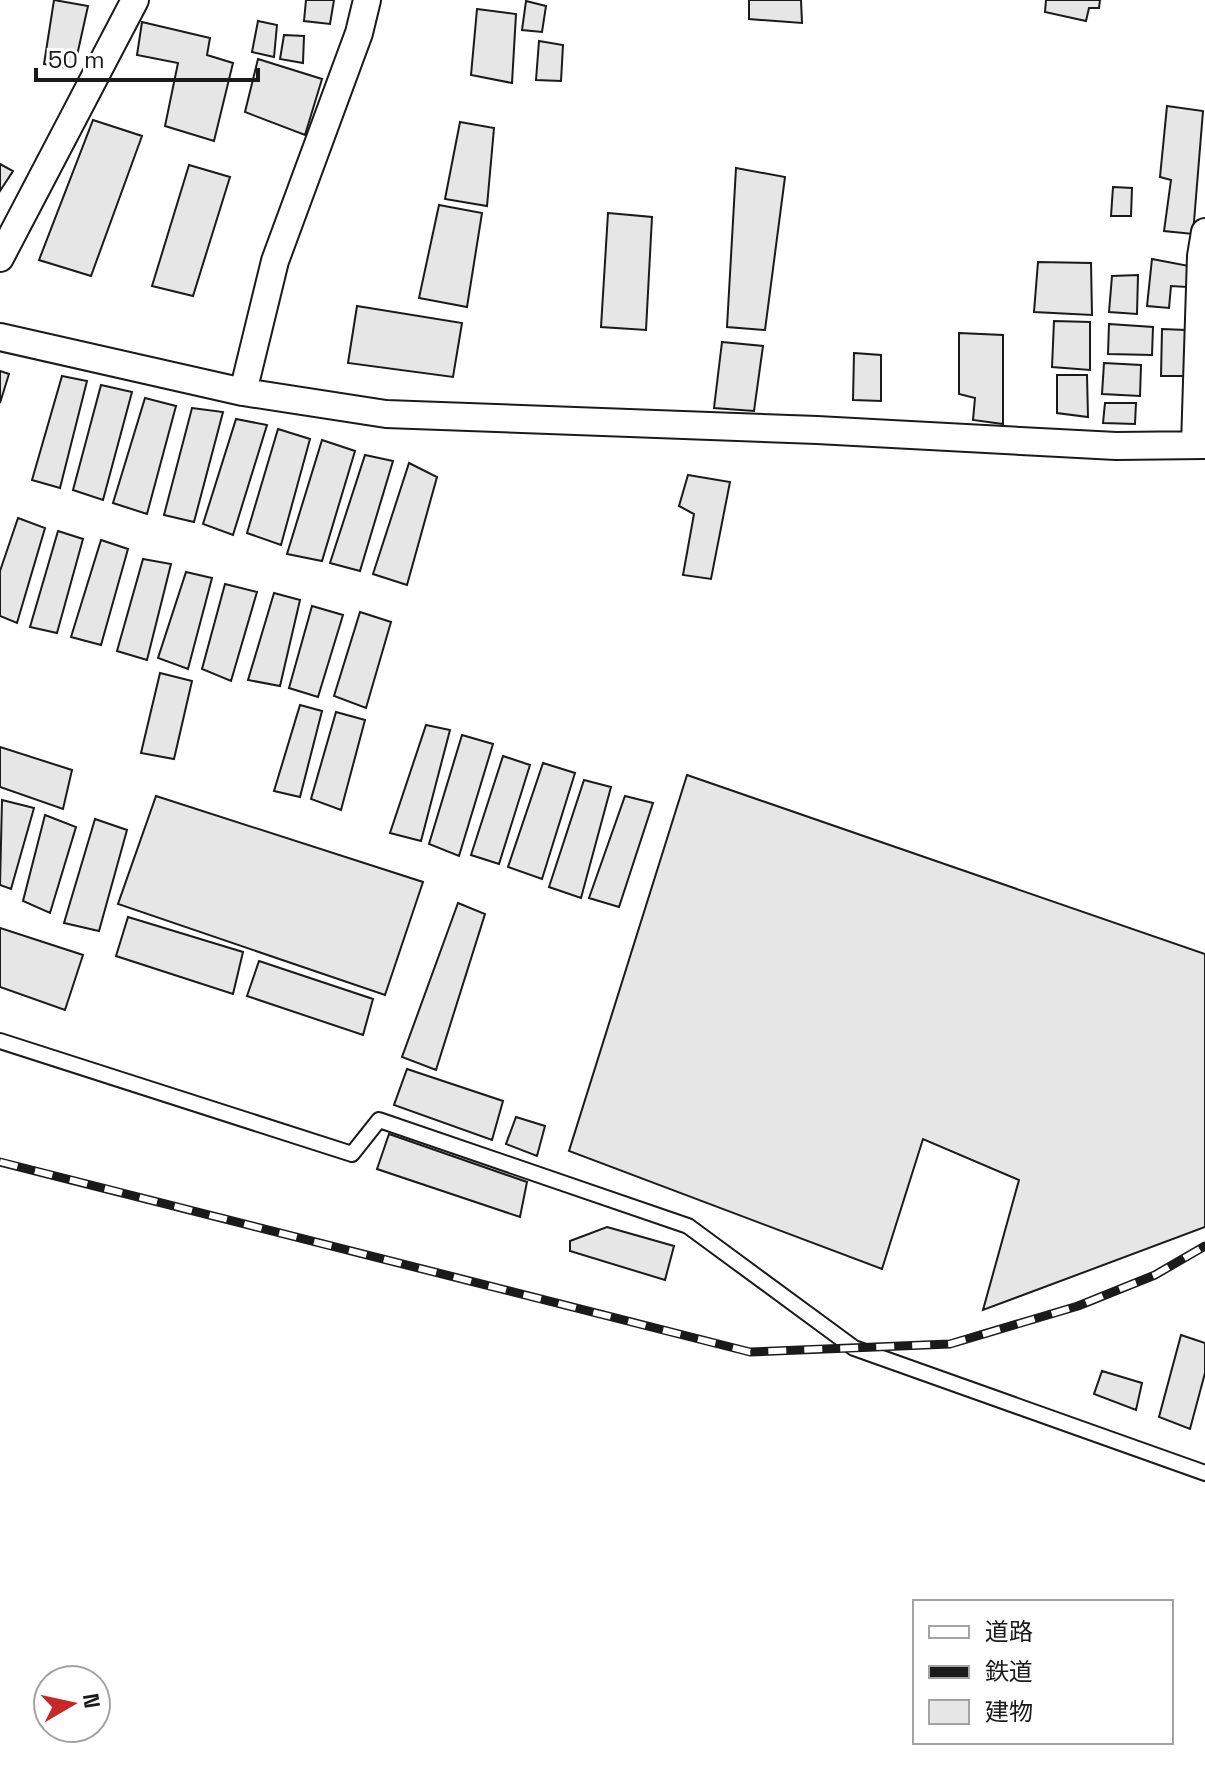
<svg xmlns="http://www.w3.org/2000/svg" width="1205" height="1776" font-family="'Space Grotesk','Noto Sans JP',sans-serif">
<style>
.building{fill:#e6e6e6;stroke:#1a1a1a;stroke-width:2}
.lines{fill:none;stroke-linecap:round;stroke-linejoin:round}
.lane-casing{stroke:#1a1a1a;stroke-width:18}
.street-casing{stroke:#1a1a1a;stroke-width:30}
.lane{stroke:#fff;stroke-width:14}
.street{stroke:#fff;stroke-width:26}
.rail-casing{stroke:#1a1a1a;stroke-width:9}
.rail{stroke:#fff;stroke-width:6;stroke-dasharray:18;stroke-linecap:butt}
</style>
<rect width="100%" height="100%" fill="#fff"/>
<path class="building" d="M54 0 88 6 74 69 44 64Z
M306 0H334L330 24 304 21Z
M749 0H801L802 23 749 19Z
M1046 0H1100L1099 8H1089L1086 21 1045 12Z
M526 1 546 6 542 32 522 30Z
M477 9 516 14 512 83 471 75Z
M258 21 277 25 274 57 252 52Z
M142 22 210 38 207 55 233 63 214 141 165 126 178 63 137 55Z
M284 35 304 36 303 63 280 59Z
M539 41 563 45 561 81 536 80Z
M258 59 322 79 305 135 245 112Z
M1167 106 1203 111 1193 234 1164 231 1171 180 1160 177Z
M93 120 142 136 91 276 39 260Z
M460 122 494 128 487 206 445 199Z
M0 164 13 171 0 191Z
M189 165 230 177 193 296 152 286Z
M736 168 785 177 765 330 727 327Z
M1113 187 1132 188 1131 216H1111Z
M439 205 482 213 467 307 419 298Z
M608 213 652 217 646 330 601 327Z
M1152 259 1189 266 1187 287 1171 286 1169 308 1147 306Z
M1038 262 1091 263 1092 315 1034 312Z
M1138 275 1137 314 1109 312 1112 276Z
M357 306 462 323 453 377 348 363Z
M1054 321 1090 322V370L1052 367Z
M1109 324 1153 327 1152 355 1108 354Z
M1162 329 1186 330V376H1161Z
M959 333 1003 335V424L973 420 975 398 959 394Z
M722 342 763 346 754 411 714 408Z
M854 353 881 355V401L853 400Z
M1104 363 1141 365 1140 396 1102 394Z
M0 371 9 374 0 403Z
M1057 375H1087L1088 417 1057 413Z
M62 376 87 381 60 488 32 480Z
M101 385 132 392 103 500 73 490Z
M145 398 176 406 147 514 113 503Z
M1105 403H1136L1135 424 1103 423Z
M192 408 223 412 194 522 164 515Z
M236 419 267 425 233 535 203 524Z
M278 429 310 439 281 545 247 533Z
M322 440 355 451 322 561 287 554Z
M365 455 393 461 360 571 330 563Z
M409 463 437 477 407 585 373 574Z
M688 475 730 482 711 579 683 575 694 514 679 506Z
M18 518 45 528 17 623 0 616V571Z
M58 531 83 539 57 633 30 627Z
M101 540 128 549 101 645 71 637Z
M143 559 171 564 147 660 117 651Z
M186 572 212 578 188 669 158 658Z
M225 584 257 592 231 681 202 669Z
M274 593 300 600 280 686 248 680Z
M312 606 343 615 318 697 289 688Z
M360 612 391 622 366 708 334 696Z
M160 673 192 681 174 759 141 753Z
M300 705 322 711 300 797 274 791Z
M336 712 365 720 341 810 311 799Z
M426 725 450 730 421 841 390 833Z
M462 735 493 744 459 856 429 844Z
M0 747 72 770 63 809 0 787Z
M503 756 530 765 499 864 471 855Z
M543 763 575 773 542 879 508 867Z
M687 775 1205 954V1227L983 1310 1019 1180 923 1139 882 1269 569 1151Z
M584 780 611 787 581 898 549 887Z
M156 796 423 882 385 995 118 904Z
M625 796 653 803 619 907 589 898Z
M2 800 34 808 11 889 0 885Z
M45 815 76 827 50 913 23 901Z
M95 819 127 830 99 931 64 923Z
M458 903 485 914 436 1070 402 1057Z
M128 917 243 952 233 994 116 956Z
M0 928 83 955 65 1010 0 987Z
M259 961 373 999 363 1035 247 996Z
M407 1069 503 1101 492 1140 394 1105Z
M516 1117 545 1126 537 1156 506 1144Z
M389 1134 527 1182 520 1217 377 1169Z
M607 1227 674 1246 665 1280 570 1251V1241Z
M1181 1335 1205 1343V1373L1190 1429 1159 1417Z
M1102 1371 1142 1383 1136 1410 1094 1394Z"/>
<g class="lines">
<defs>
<path id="lane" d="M0 1041 352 1154 379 1120 688 1226 854 1348 1205 1473"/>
<path id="street" d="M0 258 135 0
M0 337 243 392 386 414 817 430 1116 446 1205 445
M243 392 275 261 359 33 367 0
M1195 445 1201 256 1205 232"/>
</defs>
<use href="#lane" class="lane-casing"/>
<use href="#street" class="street-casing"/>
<use href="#lane" class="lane"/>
<use href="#street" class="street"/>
<defs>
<path id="rail" d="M0 1162 750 1352 950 1344 1078 1306 1155 1275 1205 1246"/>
</defs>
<use href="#rail" class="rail-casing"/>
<use href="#rail" class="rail"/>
</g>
<rect x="913" y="1600" width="260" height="144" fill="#ffffff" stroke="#a3a3a3" stroke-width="2"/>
<rect x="929" y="1626" width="40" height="12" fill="#ffffff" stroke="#a3a3a3" stroke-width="2"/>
<text x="985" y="1640" font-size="24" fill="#1a1a1a">道路</text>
<rect x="929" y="1666" width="40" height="12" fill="#1a1a1a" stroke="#a3a3a3" stroke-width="2"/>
<text x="985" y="1680" font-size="24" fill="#1a1a1a">鉄道</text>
<rect x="929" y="1700" width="40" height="24" fill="#e6e6e6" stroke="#a3a3a3" stroke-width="2"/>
<text x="985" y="1720" font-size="24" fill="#1a1a1a">建物</text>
<g transform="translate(72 1704) rotate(81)"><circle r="38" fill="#ffffff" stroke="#a3a3a3" stroke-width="2"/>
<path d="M0-6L14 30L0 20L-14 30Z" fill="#c62828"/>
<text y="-12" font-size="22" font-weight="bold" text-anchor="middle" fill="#1a1a1a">N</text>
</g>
<path d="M36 68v12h222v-12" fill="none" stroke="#1a1a1a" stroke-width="4"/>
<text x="48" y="68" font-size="24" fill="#1a1a1a" stroke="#ffffff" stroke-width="6" paint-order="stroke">50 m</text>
</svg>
